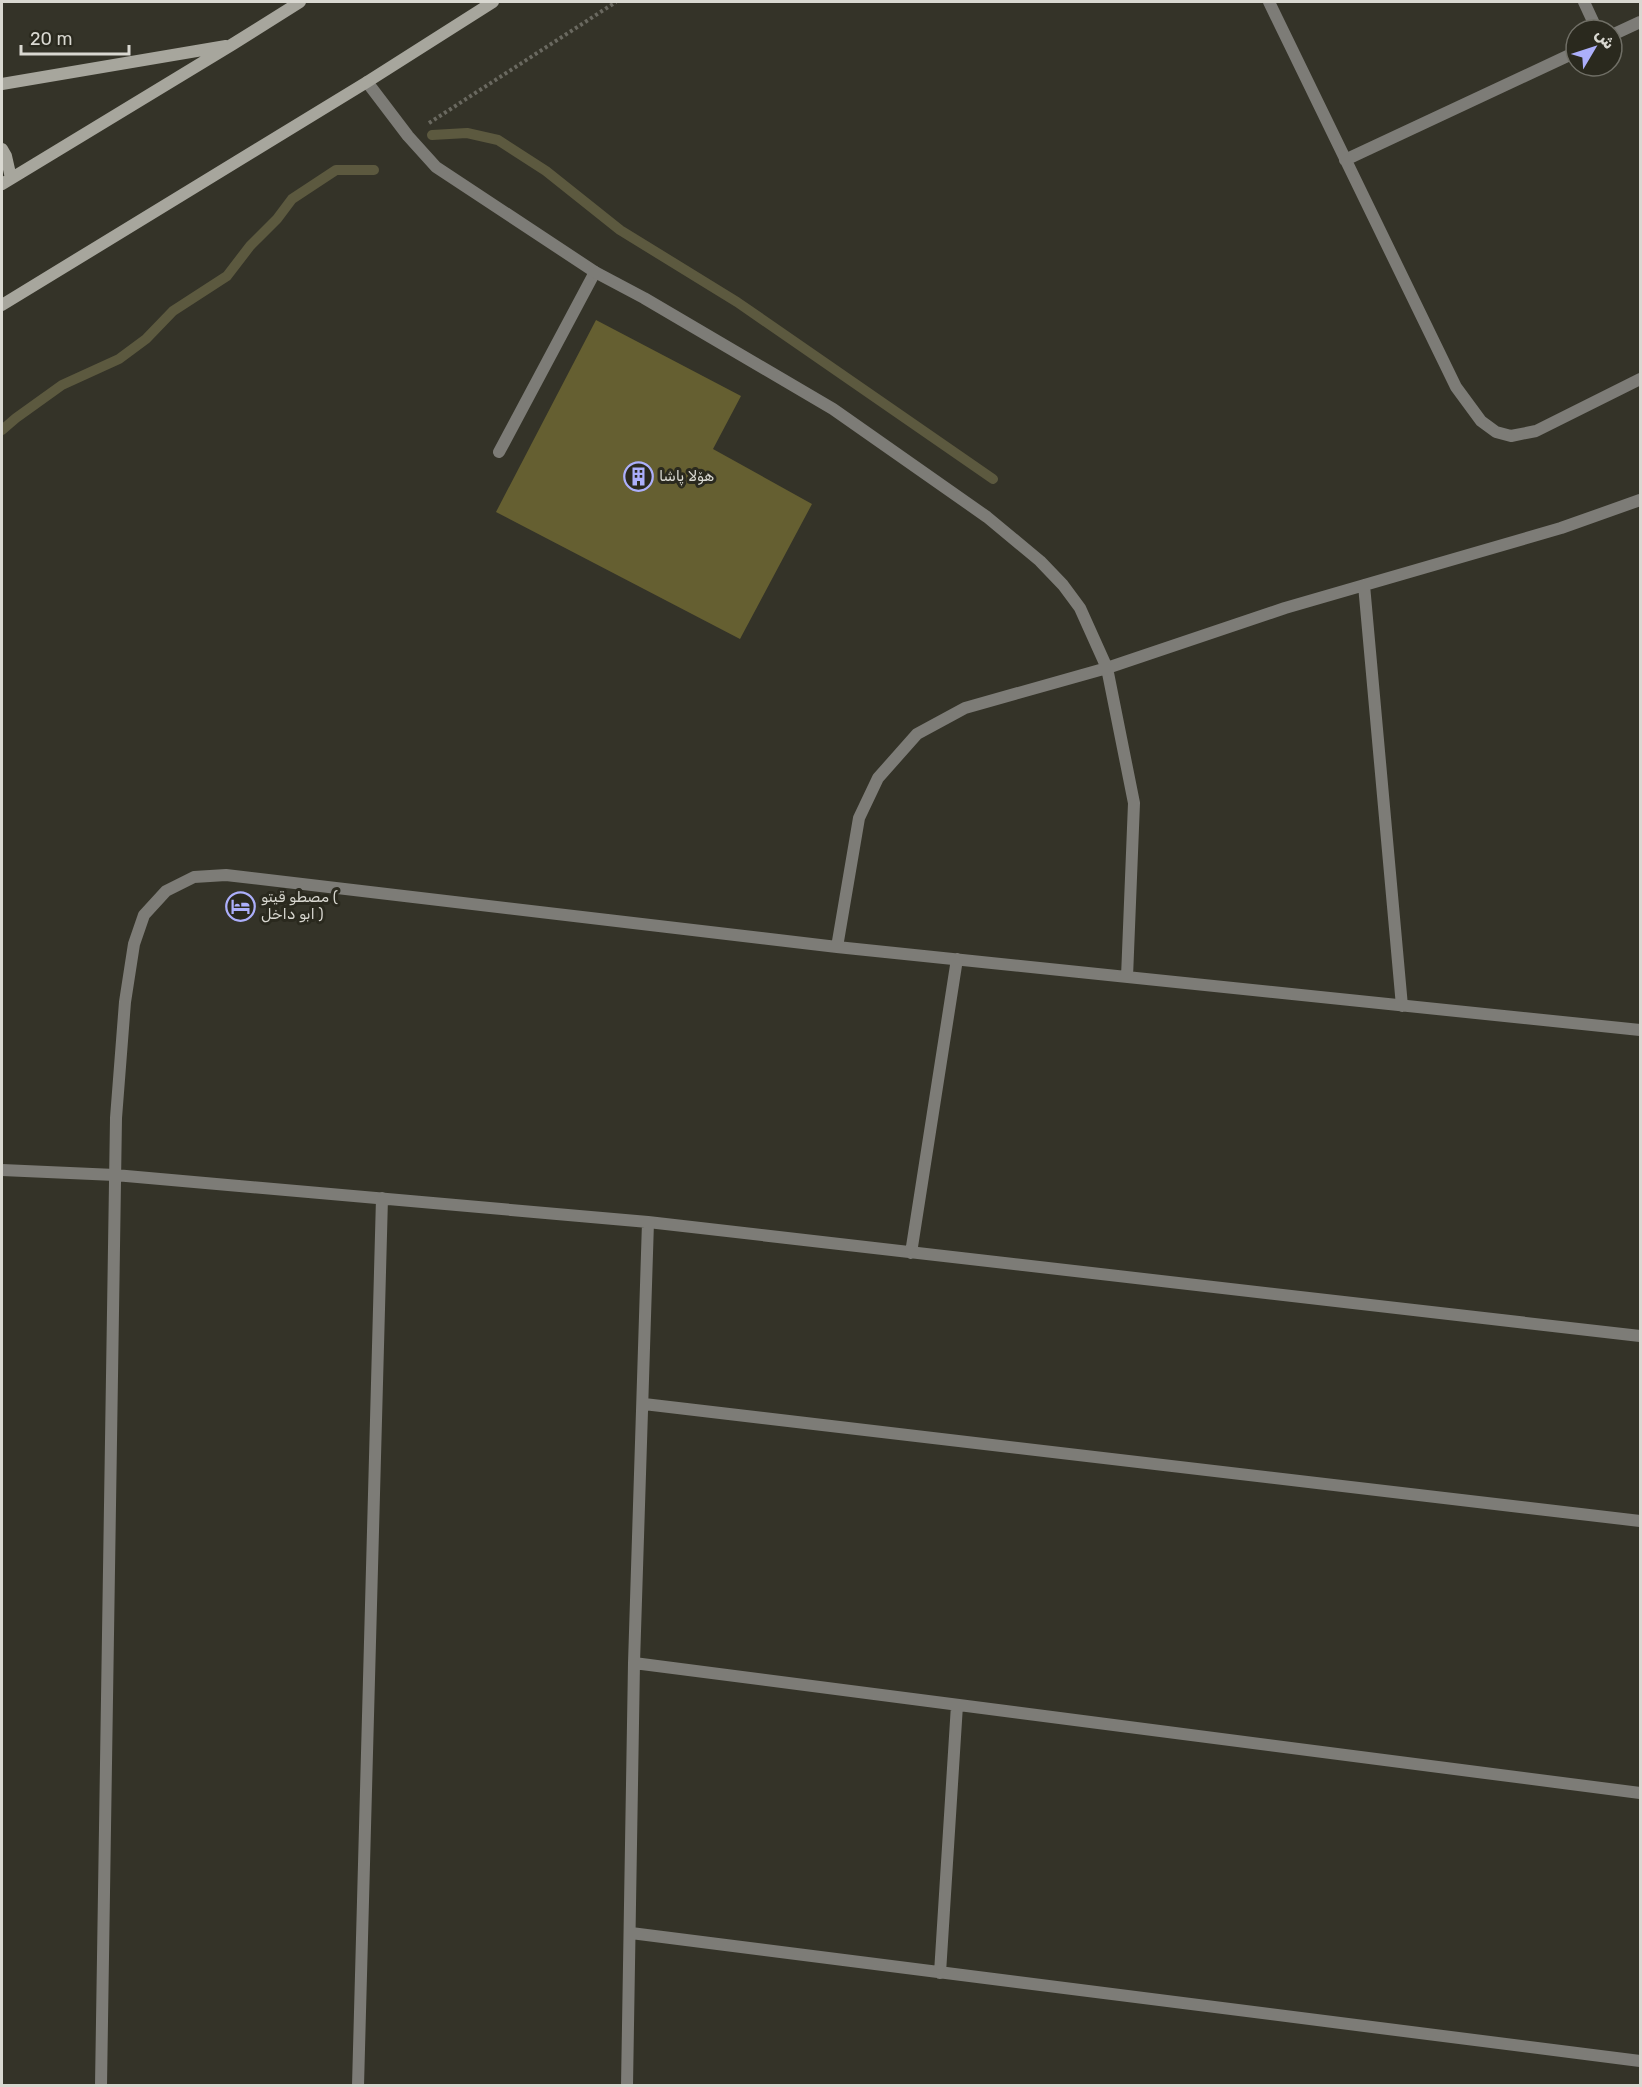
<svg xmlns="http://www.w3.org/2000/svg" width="1642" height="2087" font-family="Rubik,Vazirmatn,sans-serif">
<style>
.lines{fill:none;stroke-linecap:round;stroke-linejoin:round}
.stream{stroke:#5c593f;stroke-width:10}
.building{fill:#655f31}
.path{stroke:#6a6960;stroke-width:4;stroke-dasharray:3 3;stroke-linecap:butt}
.service{stroke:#7d7c77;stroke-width:12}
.minor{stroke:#7d7c77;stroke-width:12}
.secondary{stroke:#a7a69d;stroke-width:12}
.labels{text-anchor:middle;stroke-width:6;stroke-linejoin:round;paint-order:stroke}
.poi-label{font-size:15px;fill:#d9d8d1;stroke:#2a291e;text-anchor:start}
</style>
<rect width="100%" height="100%" fill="#343328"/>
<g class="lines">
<path class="stream" d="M432 135 467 133 498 140 546 171 620 230 737 302 993 479
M2 430 16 418 62 385 119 359 146 339 173 311 227 276 250 246 277 219 292 199 336 170H374"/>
</g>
<path class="building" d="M596 320 741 396 713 449 812 504 740 639 496 512Z"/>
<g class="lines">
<path class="path" d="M429 123 616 2"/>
<path class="service" d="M499 452 595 272"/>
<path class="minor" d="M1269 2 1456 387 1481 421 1496 432 1511 436 1536 431 1640 379
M1584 2 1597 30
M1612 35 1640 22
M367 82 408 136 436 167 595 272 644 298 833 409 987 517 1040 561 1063 585 1080 608 1107 668 1134 803 1127 977
M1345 160 1576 52
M1364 585 1402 1006
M837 947 859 818 878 778 917 734 965 708 1107 668 1285 608 1561 528 1640 500
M2 1170 115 1175 648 1222 1640 1336
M911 1253 957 959
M644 1404 1640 1521
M634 1663 1640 1793
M631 1933 1640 2061
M940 1973 957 1705
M101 2086 116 1118 125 1002 134 944 144 915 166 891 194 877 226 875 837 947 1640 1030
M358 2086 382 1198
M627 2086 634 1663 648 1222"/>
<path class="secondary" d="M2 84 226 46
M2 149 6 156 11 178
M2 184 233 44 300 2
M2 305 367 82 493 2"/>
</g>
<defs>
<symbol id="building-ring" viewBox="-11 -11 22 22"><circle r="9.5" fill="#2a291e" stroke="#acaffb" stroke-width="1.5"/><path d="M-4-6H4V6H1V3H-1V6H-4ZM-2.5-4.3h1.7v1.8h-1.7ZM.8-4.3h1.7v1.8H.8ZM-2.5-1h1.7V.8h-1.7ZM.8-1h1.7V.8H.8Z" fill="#acaffb"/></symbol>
<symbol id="hotel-ring" viewBox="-11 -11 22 22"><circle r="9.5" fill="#2a291e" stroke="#acaffb" stroke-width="1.5"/><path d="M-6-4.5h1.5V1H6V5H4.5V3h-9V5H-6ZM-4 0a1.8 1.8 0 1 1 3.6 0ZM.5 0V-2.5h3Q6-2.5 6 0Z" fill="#acaffb"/></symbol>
</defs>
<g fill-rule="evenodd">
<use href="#building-ring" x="622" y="460" width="33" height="33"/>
<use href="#hotel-ring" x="224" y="890" width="33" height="33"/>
</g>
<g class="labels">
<g class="poi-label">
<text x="659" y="481">هۆلا پاشا</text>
<text x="261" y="902">مصطو قيتو (<tspan x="261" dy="17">ابو داخل )</tspan></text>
</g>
</g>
<rect width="1642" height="2087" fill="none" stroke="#d9d8d1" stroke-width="6"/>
<g transform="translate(1594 48) rotate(51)"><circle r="28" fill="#2a291e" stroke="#706f66" stroke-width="1.5"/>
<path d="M0-4.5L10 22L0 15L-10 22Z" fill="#acaffb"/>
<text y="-9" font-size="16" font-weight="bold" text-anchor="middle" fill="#d9d8d1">ش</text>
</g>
<path d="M21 45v9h108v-9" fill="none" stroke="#d9d8d1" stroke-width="3"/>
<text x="30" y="45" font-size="18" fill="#d9d8d1" stroke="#2a291e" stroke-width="4.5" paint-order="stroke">20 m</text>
</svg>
